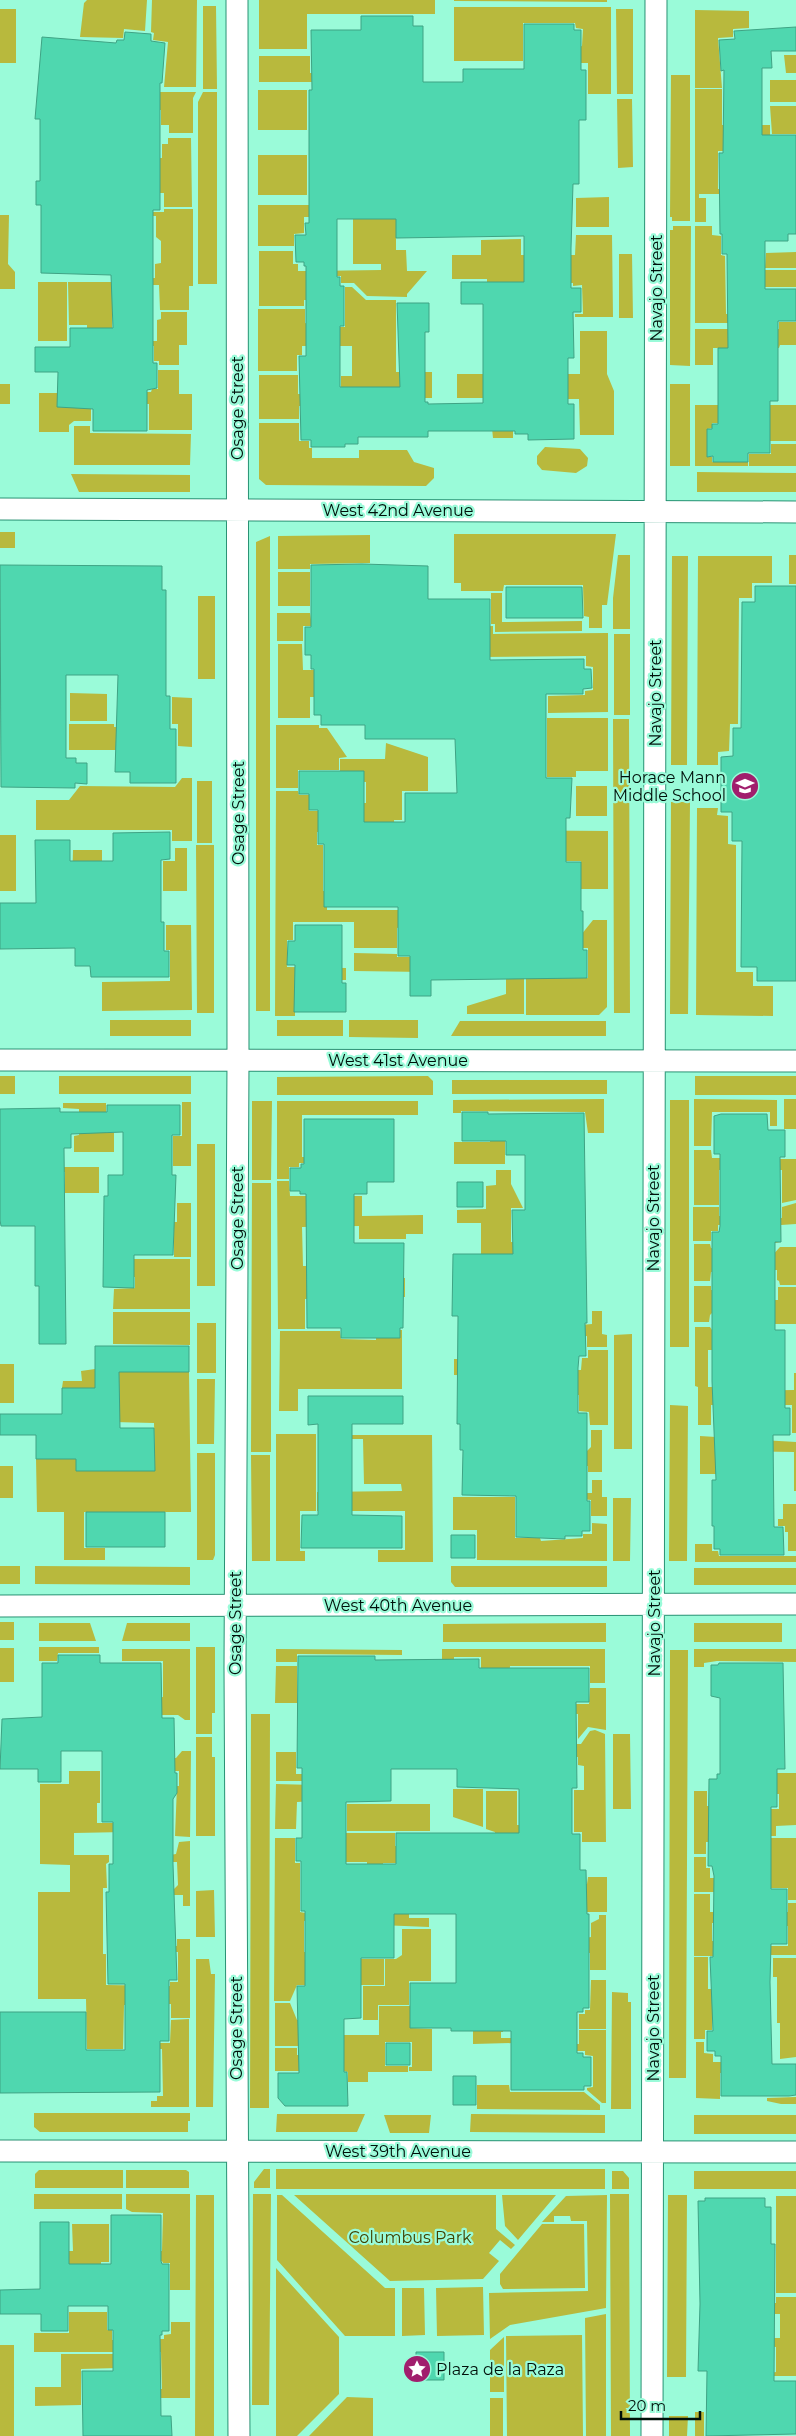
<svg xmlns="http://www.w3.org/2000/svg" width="796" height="2436" font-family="Montserrat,sans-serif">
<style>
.green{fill:#b8b93d}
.building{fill:#4fd7af;stroke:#3fa384;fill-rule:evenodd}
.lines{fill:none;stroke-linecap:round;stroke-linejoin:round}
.minor-casing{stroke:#2a9274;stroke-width:23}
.minor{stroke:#fff;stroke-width:21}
.labels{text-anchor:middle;stroke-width:4.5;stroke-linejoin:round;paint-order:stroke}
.street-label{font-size:16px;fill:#00100a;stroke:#9afbd9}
.poi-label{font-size:16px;fill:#00100a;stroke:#9afbd9;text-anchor:end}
.park-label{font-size:16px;fill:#414101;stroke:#9afbd9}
</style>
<rect width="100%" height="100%" fill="#9afbd9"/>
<path class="green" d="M87 0H147L145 31 124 29 123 38 80 37 84 3Z
M152 0H197L196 87H164L168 42 153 40 154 33 151 32Z
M259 0H435V14H307V49H259Z
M454 0H607V2L454 1Z
M203 6H216L217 89H203Z
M454 7H611V94H588V63H525L582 46 583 29 576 28 575 23H523V61H454Z
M0 9H16V63H0Z
M616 9H633V94H617Z
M695 10 749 11V28L733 29V37L718 38 722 88H695Z
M784 55H796V73H786Z
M259 56H310V73H344V82H259Z
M671 75H690V221H672V217H670Z
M770 80H796V102H770Z
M695 89H722V125H770V151H718V189H773V194H699V198H706V222H695Z
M258 90H307V130H258Z
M77 92H196L193 98V133H169V125H161V110H72Z
M203 92H217V284H198V102Z
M617 99H632L633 167 618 168Z
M796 106V134H772L770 106Z
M168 138H191L192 207H164V193H157L87 159 162 158V144H168Z
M258 155H307V195H258Z
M609 197V227H576V198Z
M258 205H344V217H304V233L294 234V246H258Z
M396 208V250H406L407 271H427L407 294V297L367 296 354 283H341V276H313V271L381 270V264H353V217Z
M164 209H193V286H189V310H160L159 285H123V309L112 310V336L87 342V325H69L68 282H123V279L155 278V264L161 263V241L156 237V216H97V212H164Z
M0 215H9L8 264 15 272V289H0Z
M673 226H691L690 366 670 365V230H673Z
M695 226H712V235L721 236V255L725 256 726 314H754V323H695Z
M576 235H612L613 317H575V314H583L582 285 573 286V283H500L487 299V279H452V255H481V240L521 239V255H575Z
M259 251H293V264H298V271H311L309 300H304V306H259Z
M796 252V268H765L766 253Z
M619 254H632L633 318H619Z
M765 270H796V287H765Z
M38 282H67V341H38Z
M345 287H352L366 300H396V372H432V398H393L341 402V376H352V346H302V355H297V371H258V309H305V323L309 324V327H345Z
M161 312H187V345H179V365H159V361H154V346H129V341H157V320L161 319Z
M779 322H796V345H780L779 348H713V365H695V329H779Z
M580 331H607V374L614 391V435H580L579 399H513V438H493L489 398H457V374H580Z
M158 370H179V394H192V430H149V404H136V392H151L152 389H158Z
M259 375H298V394H340L309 406H299V419H259Z
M0 384H10V404H0Z
M670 384H690V466H670Z
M39 393H76L91 405V421H74L69 425V432H39Z
M695 405H796V441H770V427L749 423H712V428L707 429V457H712V462H748V466H695Z
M259 423H299V441H309V448H312V458H359V450H407L414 462 434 468V478L426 486 266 485 259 479Z
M74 426H90V433L191 434 190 465H74Z
M771 444H796V466H749V454H771Z
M545 447 580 449 588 458 587 466 576 473 542 470 537 464V456Z
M697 472 796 473V492H697Z
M71 474 190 475V492H79Z
M0 532H15V548H0Z
M454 534H616L607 605H602V628H589V617L584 616 583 585H504L503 591H461V583H454Z
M370 535V563L310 564V569H278V536Z
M270 536V1011H256V542Z
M618 555H630V629H613V598Z
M789 555H796V584H789Z
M672 556H688L687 765H671Z
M698 556H772V583H752V598H739L738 724H730L729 751 718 752V765H697Z
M278 572H310V606H278Z
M491 593H502V622L582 621V631L495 632V624H491Z
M198 596H215V679H198Z
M277 613H310L312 626H303V641H277Z
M493 626V634L608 633V712L548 713V696L585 695V691L593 690V667L586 666V656L482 657 456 627Z
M614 634H630V715H614Z
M278 644H302L303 670H362L320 697H310V718H278Z
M70 693 107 694V721H70Z
M172 697 192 698V747L178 746V724H172Z
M547 718H608V771H576V777H547Z
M613 719H629L630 1013H614Z
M69 724H114V727H117V750H69Z
M276 725H319V728H327L347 757 339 758V770H298V788H276Z
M386 743 428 757V791H402V820H394L395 838H371V822H352V803H366V782L340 781V759H385Z
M182 778H192V841H172V830H36V800H69L80 786 175 787Z
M197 781H212V843H197Z
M576 786H607V816H576Z
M276 791H298L299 795H309V811H350L322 832H317V845H323V891H327V910H402V927L397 928V948H354V922H293V940H287V967L346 968V980H295V1016H275Z
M671 802H690L688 1014H670Z
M697 808H718L717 815 728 816V844L736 845V972H753V986H773V1016L696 1015Z
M486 830 608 831V889H581V861H505Z
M0 835H16V891H0Z
M196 845H214V1013H197Z
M175 848H187V891H163V861H175Z
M73 850H102V861L72 886Z
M593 920H607V1007L599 1015H526V978H588V948H531L577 940Z
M166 925H191L192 1010 102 1011V982L170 981V950H166Z
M354 953 397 954V957H425V972L354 971Z
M524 973V1014H467V1006L506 994V979Z
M110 1020H191V1036H110Z
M277 1020H343V1036H277Z
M349 1020H418V1038L349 1037Z
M460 1021H606V1036H451Z
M0 1076H15V1094H0Z
M59 1076H191V1094H59Z
M428 1076 433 1081V1095H277V1077Z
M695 1076H796V1095H695Z
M452 1080H607V1094H452Z
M604 1099V1133H588L585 1112 461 1111V1113H453V1100Z
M694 1099 777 1100V1126H770V1112H712L711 1146H694Z
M784 1099H796V1129H784Z
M670 1100H689V1347H670Z
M252 1101H272L271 1180H252Z
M277 1101H418V1115H302V1157H357V1163H299V1167H289V1179H277Z
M182 1102H191V1166H173V1136H182Z
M63 1103H106V1133H114V1152H74V1136L79 1135V1109L63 1108Z
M490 1115H505V1164H454V1142H490Z
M197 1144H215V1286H197Z
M694 1150H711L712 1158H745L763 1170H719V1205H694Z
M765 1159H796V1200L782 1203V1170H765Z
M43 1167H99V1193H65V1172H43Z
M496 1170H511V1184L523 1208H511V1242H523L514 1277H481V1223H457V1210L486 1209V1186L496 1185Z
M277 1181H289L290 1196H362V1216L423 1215V1234H406V1239H359V1226L302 1227 303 1266H352V1279L405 1278V1297L305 1299V1329H278Z
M252 1183H271V1452H251Z
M177 1203H191V1257H174V1222H177Z
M796 1203V1224L781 1225V1242L775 1243 763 1224 718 1225V1231H711V1241H693V1207H719V1216L782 1218V1207Z
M694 1244H710L711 1248 770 1258 780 1247H796V1285H780L779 1281 777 1280V1270L711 1272 710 1281H694Z
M114 1259H190V1309H113L114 1289 135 1288V1277H114Z
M694 1286H711V1290H717L718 1301 778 1300V1287H796V1324H775V1307H718L710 1315 709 1322H694Z
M592 1311H602V1334L607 1335V1347H587V1336L581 1337V1325L592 1324Z
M113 1312H190V1345L113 1344Z
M197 1323H216V1373H197Z
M695 1327H710L718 1339V1350H708V1387H717L718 1391 794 1390V1373H796V1433H792V1405H711V1425H698V1387L695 1386Z
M376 1330H402V1389H298V1411H279L280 1331H340L341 1339 376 1340Z
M632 1334V1449H614V1335Z
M588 1350H608V1425H590L589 1412 579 1411V1395H516V1376L454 1375V1359H491L522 1370H581L582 1358H588Z
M0 1364H14V1403H0Z
M95 1369 189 1372 191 1512H84V1548H105V1560H64V1512H37L36 1459 76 1435V1471H155L154 1423 73 1421 119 1388H62L63 1381H82L81 1371Z
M197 1379H215L214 1444H197Z
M670 1405 688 1406 687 1561H669Z
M591 1430H602V1472H588V1466H580V1451H587L591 1447Z
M276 1434H316V1511H300V1551H305V1561H276Z
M318 1435H432L433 1562H378V1550H405V1511H317V1492L402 1491 401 1484H364L363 1439H318Z
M700 1436 796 1442V1491H794V1452L723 1451 716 1459V1474H700Z
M197 1453H215V1555L213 1560H197Z
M251 1455H270V1561H252Z
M0 1466H13V1498H0Z
M592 1480H602V1497H607V1516H591V1500L582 1499V1493H592Z
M453 1497H515V1538H540L541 1541 583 1538V1534H592V1523L607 1524V1561L477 1560V1530H453Z
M613 1498H631L630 1561H613Z
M783 1504H796V1551H788V1532H785V1526H778V1519H783Z
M695 1544H712V1551H718L719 1556H796V1562H695Z
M0 1566H20V1584H0Z
M35 1566 190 1567V1585L35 1584Z
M451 1566H607V1587H455L451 1582Z
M694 1568H796V1585H694Z
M0 1622H14V1640H0Z
M39 1623H90L96 1641H39Z
M127 1623H190V1641H122Z
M606 1623V1642H443V1624Z
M694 1623H782V1642H694Z
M39 1647H99V1653H58L57 1661H39Z
M196 1647H215V1713H212V1734H196Z
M0 1648H14V1682H0Z
M122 1649H190V1720H185L178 1715H137L152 1698 163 1697V1661H122Z
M276 1649 402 1650V1655L297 1654V1662H276Z
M442 1649H605V1683H590V1666H510L509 1678H481V1657H454V1687H442Z
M694 1649H796V1662L717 1661 704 1663V1667H694Z
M670 1650H688L686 2078H669Z
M276 1666H297V1703H275Z
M590 1688H606V1730L588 1727 578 1739V1714H547V1704H589Z
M251 1714H270L269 2108H250Z
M595 1730 605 1734 606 1842H582V1832H574V1790H584V1766L578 1765V1757H503L500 1744H581L590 1731Z
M613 1734H630L631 1809H613Z
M196 1737H212V1757H215V1836H196Z
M182 1751H191L190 1837 175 1836 177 1786H179V1771H103V1758H176Z
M276 1752H296V1774H316V1781H276Z
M69 1771H100V1803H97V1823H125V1832L74 1833V1855H109V1862L106 1864 107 1888H103V1954H106V1985L170 1986V1982H178V1952H172V1946H177V1939H190V2018H171V2004L124 2005 123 2049H87L86 1999H38V1892H70V1865L40 1864V1784H69Z
M769 1773H796V1825L776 1826V1836H771V1809H779V1794H769Z
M276 1784 315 1785V1801L297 1802 296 1829H275Z
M453 1789H483V1827L453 1817Z
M486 1791H517V1825H571L495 1845V1832L486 1829Z
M694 1791H707V1806H715L713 1842H706V1854H694Z
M347 1804H430V1831H347Z
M346 1833H395V1846H401L425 1863H383V1875H367V1862H346Z
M275 1838H295V1863H300V1912L346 1921H304V1952H353L354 1959H384V1985H297L290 2001H274Z
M771 1838H796V1900H788V1888H771Z
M190 1841V1906H183V1895H171V1892L178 1885 177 1862H170V1855L176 1854 179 1842Z
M694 1857H706V1868H710V1878H760L728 1892H694Z
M384 1864H401L409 1892V1918H429V1927L355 1924 384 1880Z
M588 1877H607V1912H567L583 1884H587Z
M214 1890 215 1937H196V1891Z
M694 1894H710V1912H718V1923H712V1941H729V1956H694Z
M788 1903H796V1955H730V1946H788V1926H778V1912H788Z
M599 1915H606V1970H590V1953H583V1938L591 1937V1923L599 1919Z
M402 1929H431V1981H409V2005H378V2020H363V1986H385V1959H396L402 1955Z
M694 1957H708V1989H722V2018H712V2030H705V2039H694Z
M773 1958H796V2057L780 2059V2023H777V1977H773Z
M196 1959H209L211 1974H215L213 2107H196Z
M591 1980H606V2029H579V2014H585V2010H590Z
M612 1992 628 1993V2002H631V2109H611Z
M275 2003H290L297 2020H311L299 2046H275Z
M379 2006H410V2028L432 2029V2071H409V2067H412V2042H385V2066H408V2072H368V2082H348V2072L344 2071V2035H379Z
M503 2012V2032H501V2038H514V2043L473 2044V2031Z
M189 2019V2107H151V2101H157V2096H163L162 2049 126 2048V2043H170L171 2020Z
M579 2030H606V2103H602L587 2090V2088L593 2087V2056L585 2055V2051H516V2044H579Z
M696 2042H704V2053L713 2054V2062H726V2073H720V2099L696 2098Z
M275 2048H297V2055H304L343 2071H275Z
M477 2085H509L510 2092H584L600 2105V2110L477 2109Z
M796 2097V2104H781L767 2101V2098Z
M34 2113H190V2121H188V2132H40L34 2127Z
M277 2114H365L357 2132H276Z
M471 2114 605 2115V2133L470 2132Z
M384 2115H431L429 2133H390Z
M694 2115H796V2134H694Z
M264 2169H270V2188H254V2182Z
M276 2169H605V2189H276Z
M39 2170H123V2188H35V2174Z
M126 2170H186L189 2172V2188H126Z
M612 2171H623L629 2178V2189H612Z
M694 2171H796V2189H694Z
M34 2194H122V2209H34Z
M126 2194H190V2290H170V2263H163L162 2261H113V2251H162L163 2213 132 2212 126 2209Z
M253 2194H271L269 2405H252Z
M610 2194H629L630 2436H611Z
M196 2195H214V2436H195Z
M277 2195H282L385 2288H395V2336H345L277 2260Z
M294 2195H496V2229L515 2245 511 2249 500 2240 489 2253 499 2261 483 2279 390 2281Z
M502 2195H556L518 2240 505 2226Z
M607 2195 606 2308 510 2325 490 2339 489 2293 588 2291 587 2221H571L570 2216H554V2222H542L566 2196Z
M668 2195H687L686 2377H667Z
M776 2196H796V2293H776Z
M72 2224H109V2262H101V2279L68 2283H40V2272L69 2271 68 2256H40V2251H73Z
M542 2224H584L585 2288 503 2289 500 2284V2274Z
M276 2268 339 2337V2394L297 2436H276Z
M483 2287 484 2335 437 2336 436 2288Z
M402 2288H424L425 2335 402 2336Z
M776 2297H796V2376H770V2373L776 2372V2347L764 2346V2338H780V2314H764V2303H776Z
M69 2312H107V2330H112V2340L164 2339V2335L171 2334V2322H190V2398H143V2389H162L161 2352H34V2333H69Z
M606 2314V2436H586L585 2318Z
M582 2335 583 2436H507L506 2336Z
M504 2337V2392H490V2350Z
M0 2345H14V2436H0Z
M61 2354H118V2368L81 2369V2405L35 2406V2387H61Z
M347 2397 373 2398V2436H309Z
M490 2398H503V2436H490Z
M695 2412H704V2436H695Z
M669 2416H688L687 2436H669Z"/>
<path class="building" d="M361 16H413V26H423V82H463V69H524V24H574V30H581V70H586V120H579V184H573L571 248V288H581V312H573L574 358H568V404H574V439L528 440V434H515V431H428V437H358V444H345V447H311V440H301L299 356H306V266H304V262H296L295 235H306L305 223H309V90H312L311 30H361ZM337 219H396V238L524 236V282H461V304H483V403L428 404V402H425V332H429V303H397L400 387H340V326H344V286H340V277H337Z
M796 27V51H771L772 68H762V135H796V234H788V241H765V289H796V321H778V401H770V453H748V462H713V456L707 457V429H712V424H718V348H728L727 254H722V234H720L719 153H723L724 70 721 71 719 40 735 39 734 31Z
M125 32 151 34V41L165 43 162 83H160V210H153V363H157V388L147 390V431H93V409L57 407 58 372H35V347H70V328H113L111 275 41 273V205H36V181H40V119H35L42 37 116 43 117 40H124Z
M362 564 428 566V599H490V660L584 659V669H591L592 688 583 689V694H546V778H572L570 818H566V862H581V911H583V950H587V978L431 980V996H410V956H398V907H324V844H318V810H309V794H299V771H364V822H405V793H457L455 739H365V725H321V715H314V669H311V655H305V627H311V565Z
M0 565 162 566V590H166V696H170V729H176V783H130V772H115L118 675H66V758H76V763H87V784L75 783V788L1 787Z
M755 586H796V981H757V967H741L742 841H732V812H721V757L733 756V728H741L742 602H755Z
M506 587H582L583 618H506Z
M170 832V859L161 860V922H164V951H169V977H91L90 966H75V948L0 949V903H36L35 840H70V861H113V833Z
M295 925H342V983H346V1012H294L295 965H287L288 941H295Z
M107 1105H180V1135H172V1175H176L173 1255H134V1288L103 1287 104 1196H108V1175H123V1132L71 1134V1148H64L66 1344H39V1286H35V1226H1L0 1220V1109L60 1108V1112H107Z
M462 1112H488V1114L584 1113 587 1323H585L586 1356H579L578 1368V1413H587V1501H590V1531H582V1536H565V1539L516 1537V1496L462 1495 463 1450H460V1424H457L458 1316H452L453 1254H513L512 1210H525V1155H506V1141H462Z
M721 1114H767L768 1130H785V1157H780L781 1242H775V1330H785V1408H790V1435H773L774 1527H783L784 1555H720V1549H714V1526H712V1480H716L712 1381V1232H719L720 1226V1154H714V1116Z
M304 1119H394V1182H367V1194H354V1243H404L403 1328H400V1338H341V1328H307L306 1194H300V1191H290V1168H301V1164H304Z
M457 1182H483V1207H457Z
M95 1346H189V1372H119L120 1428H154L155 1471H76V1459H36V1435H0V1414H62V1388H95Z
M308 1396H403V1424H352V1515L402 1516V1548H301L302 1515H318V1424L308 1425Z
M86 1512H165V1547H86Z
M451 1535H475V1558H451Z
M58 1655H100V1663H161L162 1718H174L175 1773H177V1793L173 1799V1864L177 1980H169V2041H160V2092L0 2093V2012H86V2050H125V1984H108L106 1892H109V1864H113V1822H102V1751H61V1782H38V1769H0L2 1719 42 1717V1663H58Z
M298 1656H375V1660L479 1659V1668H589V1702H576L577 1788H572V1834H580V1870H586L587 1914H589V2008H583V2012H577V2053H583V2057H591V2086H584V2090H511V2031H451V2028H410V1983H456V1914H394V1958H361V2018L344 2019V2072H347L348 2106H285L278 2098V2073H299L297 1986H305V1911H301V1861H296V1838H302V1768H297ZM391 1769H457V1787L519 1789V1833H396V1864H346V1802L391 1801Z
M719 1663H783L785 1769H777V1807H771V1889H787V1944H771L770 1982 772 2064H796V2095L789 2096H721V2056H715V2051H707V2031H713L710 1957H713L714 1876 712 1866H708L709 1779H717V1774H720V1698L711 1696V1665H718Z
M386 2043H410V2065H386Z
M453 2076H476V2105H453Z
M705 2198H765V2207H771V2244H775L774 2381H796V2434L706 2436 707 2371H698L700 2304 698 2201H705Z
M111 2215H161V2261L162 2264H169V2331H162V2335H160L161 2416H171L172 2436H83L82 2371H113V2330H108V2306H68V2331H41V2314H0V2290L40 2289V2222H69V2264H111Z
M416 2352H444V2380H416Z"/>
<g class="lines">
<defs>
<path id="minor" d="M237 0 238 1060 235 1667 239 2436
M0 509 796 512
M0 1060 796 1061
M0 1606 796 1604
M0 2151 796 2152
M652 2436 656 0"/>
</defs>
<use href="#minor" class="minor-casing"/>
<use href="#minor" class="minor"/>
</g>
<defs>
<symbol id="school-disc" viewBox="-11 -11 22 22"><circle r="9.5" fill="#a11e6d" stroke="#9afbd9"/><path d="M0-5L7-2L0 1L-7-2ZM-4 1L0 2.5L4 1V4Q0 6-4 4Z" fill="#fff"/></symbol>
<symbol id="sight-disc" viewBox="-11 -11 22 22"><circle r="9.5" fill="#a11e6d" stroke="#9afbd9"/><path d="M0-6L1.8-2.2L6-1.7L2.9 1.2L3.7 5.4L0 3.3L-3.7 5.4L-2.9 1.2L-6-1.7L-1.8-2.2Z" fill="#fff"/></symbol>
</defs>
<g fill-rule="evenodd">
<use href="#school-disc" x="729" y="770" width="32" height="32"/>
<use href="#sight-disc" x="401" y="2353" width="32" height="32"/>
</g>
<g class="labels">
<g class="street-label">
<text transform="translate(656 288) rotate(-90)" y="6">Navajo Street</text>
<text transform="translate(237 408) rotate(-90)" y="6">Osage Street</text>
<text x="398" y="516">West 42nd Avenue</text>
<text transform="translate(655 693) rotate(-90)" y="6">Navajo Street</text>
<text transform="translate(238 813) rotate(-90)" y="6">Osage Street</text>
<text x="398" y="1066">West 41st Avenue</text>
<text transform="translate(237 1218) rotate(-90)" y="6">Osage Street</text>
<text transform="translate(653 1218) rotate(-90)" y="6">Navajo Street</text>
<text x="398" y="1611">West 40th Avenue</text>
<text transform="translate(235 1623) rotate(-90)" y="6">Osage Street</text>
<text transform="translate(654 1623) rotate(-90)" y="6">Navajo Street</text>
<text transform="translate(236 2028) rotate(-90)" y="6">Osage Street</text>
<text transform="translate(653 2028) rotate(-90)" y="6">Navajo Street</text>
<text x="398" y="2157">West 39th Avenue</text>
</g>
<g class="poi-label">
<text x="726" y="783">Horace Mann<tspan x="726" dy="18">Middle School</tspan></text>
<text x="436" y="2375" text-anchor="start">Plaza de la Raza</text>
</g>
<g class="park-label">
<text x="410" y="2243">Columbus Park</text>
</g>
</g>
<path d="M621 2411v8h79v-8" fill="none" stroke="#00100a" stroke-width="2.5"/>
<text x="628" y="2411" font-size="15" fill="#00100a" stroke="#9afbd9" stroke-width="4" paint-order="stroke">20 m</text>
</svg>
